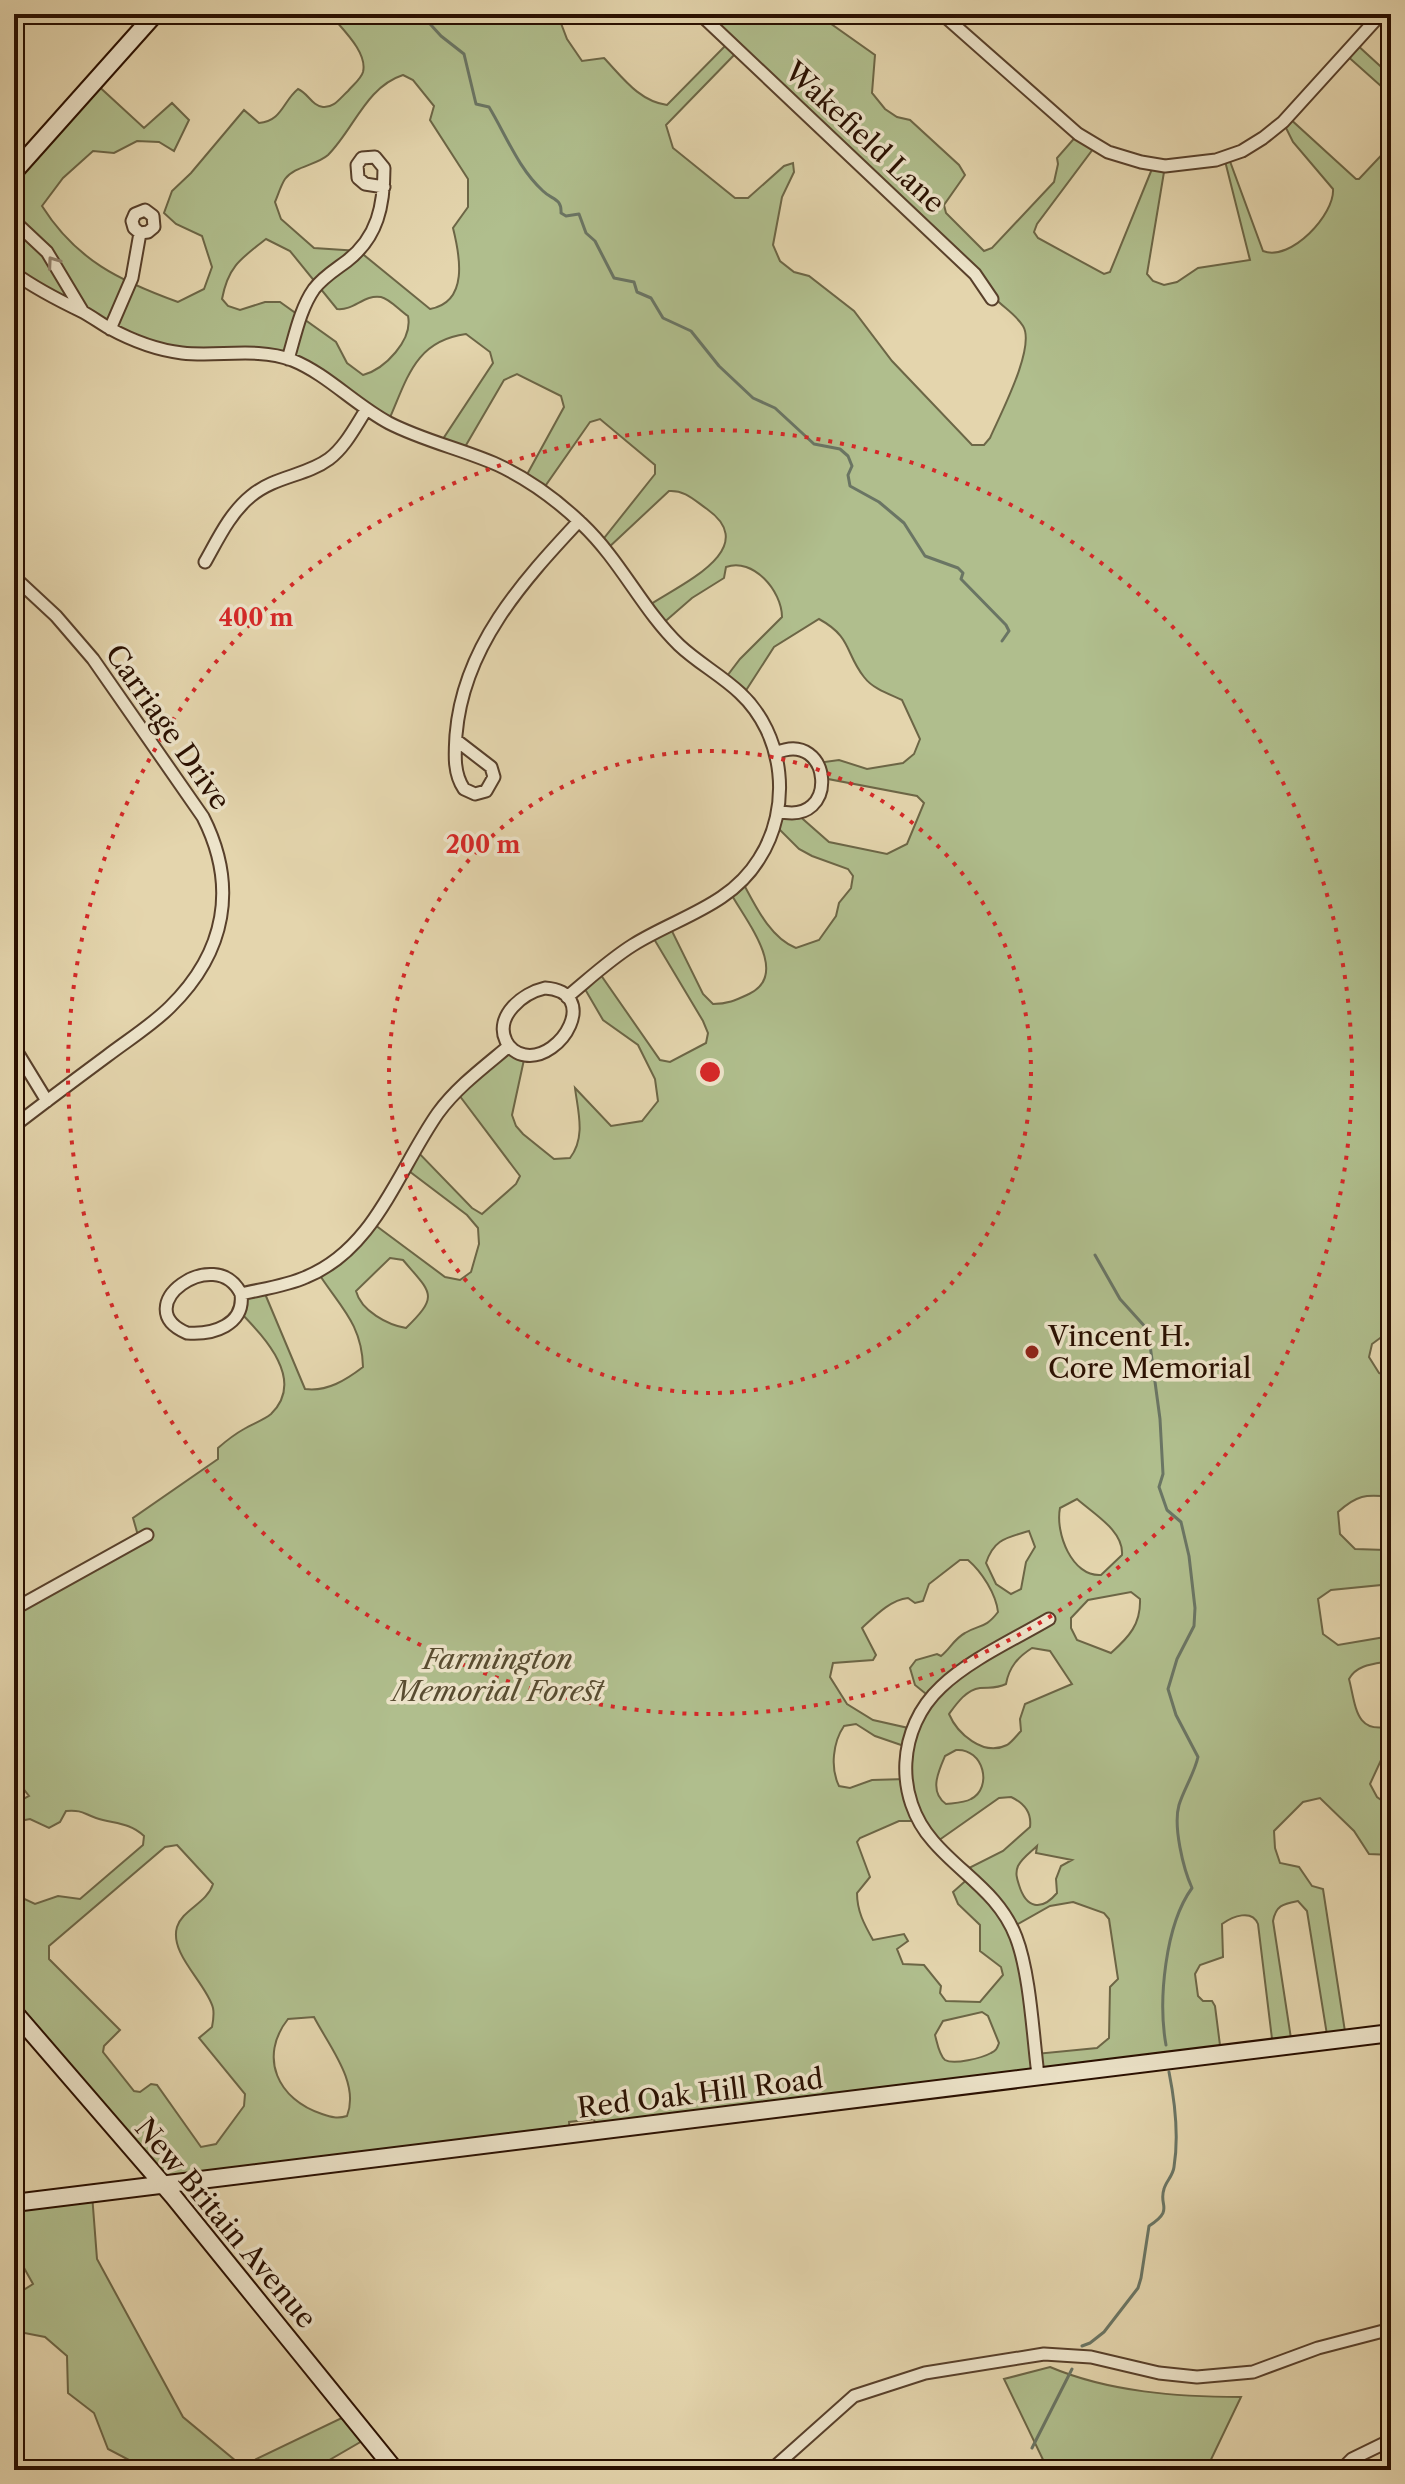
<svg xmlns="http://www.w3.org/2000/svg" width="1405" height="2484" font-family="'Libre Caslon Text',serif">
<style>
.green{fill:#b0be8d;stroke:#6c6646;stroke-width:2;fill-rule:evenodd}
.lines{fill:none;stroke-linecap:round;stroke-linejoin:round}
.stream{stroke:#6a7564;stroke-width:3}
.street-casing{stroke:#58402b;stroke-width:15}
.secondary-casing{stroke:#290f00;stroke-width:20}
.street{stroke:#ede4ca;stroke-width:11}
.secondary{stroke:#ede4ca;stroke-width:16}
.oneway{stroke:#95846f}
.ring{fill:none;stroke:#d62828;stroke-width:4;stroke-dasharray:4 8}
.poi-dot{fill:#8f2418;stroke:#ede4ca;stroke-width:3}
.labels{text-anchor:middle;stroke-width:7;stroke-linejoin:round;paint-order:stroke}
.street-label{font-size:28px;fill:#290f00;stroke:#ede4ca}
.poi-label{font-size:28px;fill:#290f00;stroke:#ede4ca;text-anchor:start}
.park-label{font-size:28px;font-style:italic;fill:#584c31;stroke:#ede4ca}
.centre{fill:#d62828;stroke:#ede4ca;stroke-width:4}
.ring-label{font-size:24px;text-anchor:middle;font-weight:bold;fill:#d62828;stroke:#ede4ca;stroke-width:7;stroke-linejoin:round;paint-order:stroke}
</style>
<rect width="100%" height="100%" fill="#e4d5ad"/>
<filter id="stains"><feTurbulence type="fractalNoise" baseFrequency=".0025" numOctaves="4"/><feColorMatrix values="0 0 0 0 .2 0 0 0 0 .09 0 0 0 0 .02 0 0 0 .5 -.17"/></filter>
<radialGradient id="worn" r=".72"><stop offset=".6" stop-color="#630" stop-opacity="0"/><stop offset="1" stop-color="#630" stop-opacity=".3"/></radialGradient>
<path class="green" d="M330 14H560L559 18 567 39 582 61 604 58C623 78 639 101 667 105L729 42 700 14H817L875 55 872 93 885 109 897 117 910 120 959 165 965 175 944 205 946 213 984 251 992 248 1054 182 1058 164 1057 158 1078 134 1096 145 1037 224 1034 232 1038 238 1104 274 1110 272 1154 164 1165 166 1147 274 1153 281 1164 285 1177 282 1198 268 1250 260 1224 157 1228 156 1263 251C1291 262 1335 214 1333 189L1293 142 1283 122 1288 117 1356 179H1359L1391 145V1257L1387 1263 1391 1282V1330L1372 1344 1369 1357 1379 1373 1391 1378V1497C1365 1494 1357 1495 1338 1512L1340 1534 1355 1549 1386 1550 1391 1545V1584L1331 1590 1318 1599 1323 1634 1338 1645 1391 1636V1661C1375 1664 1357 1664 1349 1679 1356 1706 1355 1735 1391 1726V1752L1382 1758 1370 1784 1377 1797 1391 1807V1855L1369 1854 1354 1831 1320 1798 1303 1802 1274 1831 1275 1848 1280 1863 1299 1867 1312 1886 1323 1889 1346 2038 1328 2041 1307 1911 1298 1901C1283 1904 1276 1905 1273 1921L1292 2045 1273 2047 1258 1924C1252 1909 1233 1916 1222 1924L1223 1957 1200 1965 1195 1974 1198 1996 1203 2001H1212L1215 2006 1221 2053 597 2132 594 2119 569 2122 570 2135 163 2186 14 2012V1894L35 1904 58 1896 80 1899 143 1845 144 1836C129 1822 114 1824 96 1818 82 1813 83 1810 66 1811L60 1822 49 1828 30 1819 14 1822V1804L29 1796 14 1777V1609L139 1539 133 1518 218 1459V1448C226 1441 235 1434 244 1429 252 1424 264 1420 271 1414 306 1380 264 1337 240 1312L241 1294 263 1289 305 1389C327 1392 346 1380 363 1367 362 1323 339 1306 317 1271L371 1222 445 1277 460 1280 471 1272 479 1244 478 1228 467 1215 405 1168 416 1150 472 1208 482 1214 516 1184 520 1176 456 1091 509 1046 525 1055 512 1115 516 1126 523 1134 554 1159 570 1158C586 1137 578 1112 575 1088L611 1126 642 1121 658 1101 655 1079 638 1045 603 1020 582 984 598 971 660 1060 670 1062 706 1043 708 1033 703 1021 651 934 669 925 703 994 713 1004C728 1004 736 1000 749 994 791 974 745 920 730 892L742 881C755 905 770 938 796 948L819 940 836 916 839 903 851 888 853 876 848 869 812 856 799 849 775 825 778 811 796 813 829 842 887 854 907 844 924 803 917 796 823 778 817 763 839 760 867 769 903 763 914 754 920 739 902 700C889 694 873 689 864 677 845 653 852 637 819 619L774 647 743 695 724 680 740 659 782 617C782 591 753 557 726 567L724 578 692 598 661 625 648 606C679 585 763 549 707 509 694 500 685 490 669 491L607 549 601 542 655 474V465L600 419 590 422 541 492 524 480 564 407 561 396 517 374 504 380 462 452 439 445 493 363 490 352 466 334C414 341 407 380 388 422L288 359 150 345 14 273V172L94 82 144 128 172 103 189 120 174 151 159 142 137 141 114 153 93 151 63 178 42 206C76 260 120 281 178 302L204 289 212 267 202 236 176 224 164 213 172 191 191 173 244 110 259 123C282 121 283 101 298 89 308 93 312 106 323 107 334 108 340 98 348 91 353 85 361 79 363 72 368 52 341 28 330 14ZM738 51 985 285C995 304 1013 310 1023 326 1036 347 1000 415 990 438L984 445H972L892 361 854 311 809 276 794 272 780 261 773 245 782 197 794 172 793 163 784 166 748 198H735L673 148 666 125ZM403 75 413 80 434 106 430 120 468 179V207L453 228C460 256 469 302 430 309L359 251 314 248 281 219 275 202C278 195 281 185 285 179 295 166 317 165 328 155 354 129 366 87 403 75ZM266 239 290 251 337 309C354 311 364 294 381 297 390 299 400 311 408 316 413 340 385 369 363 375L347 363 336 342 280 302H265L240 310 228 306 222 299C228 267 240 259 266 239ZM390 1258 403 1260C431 1293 440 1295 406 1328 388 1325 361 1311 356 1291ZM1077 1499C1094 1514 1124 1531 1122 1555L1101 1575C1072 1577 1055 1533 1060 1508ZM1029 1531 1035 1547 1026 1562 1021 1589 1011 1594 996 1584 986 1563C994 1539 1006 1538 1029 1531ZM960 1560H968C982 1572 996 1594 998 1612 985 1629 980 1624 965 1633 954 1639 950 1649 941 1656L937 1654 916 1660 910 1668 915 1685 931 1698 913 1729 873 1720 847 1704 830 1677 833 1663 873 1660 876 1655 862 1628C875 1616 890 1600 908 1598L915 1603 923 1601 929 1584ZM1131 1592 1140 1599C1141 1624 1129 1637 1111 1653L1077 1640 1071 1628V1618L1088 1600ZM1032 1648 1050 1651 1072 1684 1025 1704 1020 1719 1021 1731C1017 1735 1012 1742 1007 1745 983 1757 957 1733 949 1714 957 1703 966 1690 980 1688 990 1687 996 1689 1006 1684 1009 1667 1018 1657 1032 1648ZM856 1724 875 1736 907 1747 906 1779 872 1780 850 1788 839 1786C830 1768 833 1742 844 1726ZM956 1750C984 1748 993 1788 971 1799 964 1803 954 1803 946 1804 929 1792 938 1772 945 1756ZM1011 1797C1024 1803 1032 1812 1030 1827L1003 1851 965 1870 971 1876 953 1892 958 1904 980 1925V1951L1001 1967 1003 1975 980 2002 946 2001 940 1993 941 1986 924 1965 903 1964 897 1949 908 1941 904 1934 873 1940C864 1924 857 1911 857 1893L870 1877 857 1842 860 1838 899 1821H917L935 1843 999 1798ZM177 1845 213 1884C207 1903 182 1910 177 1927 169 1954 207 1984 213 2008 214 2013 213 2022 212 2027L199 2038 245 2094 244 2106 216 2144 201 2147 157 2085 151 2084 140 2092 134 2091 103 2052 104 2046 120 2030 49 1959V1946L165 1847ZM1037 1846 1036 1853 1072 1860 1061 1866 1056 1879 1057 1893C1041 1912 1026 1908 1019 1885 1017 1879 1015 1873 1018 1866 1022 1858 1031 1852 1037 1846ZM1073 1902 1104 1913 1109 1919 1118 1979 1110 1987 1109 2038 1097 2048 1036 2054 1011 1928 1050 1906ZM982 2012 988 2016 999 2043C997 2048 997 2050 991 2053 982 2058 954 2065 945 2060 939 2055 937 2042 935 2035L943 2021ZM314 2017C329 2046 360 2083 347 2116 337 2119 331 2117 322 2114 278 2100 258 2057 288 2019Z
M1355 43 1391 76V95L1345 54Z
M92 2194 97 2259 183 2417 242 2466 350 2414 369 2437 312 2470H148L108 2449 94 2413 68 2393 67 2356 45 2337 14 2331V2296L33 2284 14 2250V2203Z
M1050 2367C1109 2392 1178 2397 1241 2397L1206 2470H1048L1004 2379Z"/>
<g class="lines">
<path class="stream" d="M421 14 441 36 464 54 476 104 489 107C506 135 518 168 543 191 552 200 562 198 561 213L566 216 579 214 586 233 595 241 614 278 634 282 637 292 651 298 663 318 691 331 719 366 753 398 775 408 814 444 840 449 848 456 852 466 848 475 850 486 879 502 904 523 925 556 958 568 963 573 961 579 1006 625 1009 631 1002 641
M1095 1255 1120 1299 1148 1330 1160 1419 1163 1474 1159 1487 1167 1510 1181 1522 1189 1556 1195 1608 1194 1626 1177 1659 1168 1689 1176 1715 1198 1757C1194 1774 1184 1789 1179 1805 1173 1826 1183 1868 1192 1888 1165 1925 1158 2001 1166 2045
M1082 2346 1090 2343 1104 2332 1138 2288 1141 2278 1149 2226C1175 2209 1158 2206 1164 2189 1166 2181 1173 2176 1174 2167 1179 2136 1175 2102 1169 2072
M1032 2448 1072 2369"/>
<defs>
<path id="street" d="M700 14 975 274 992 299
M942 14 1078 134 1108 152 1141 162 1165 166 1216 160 1242 151 1263 138 1283 122 1381 14
M14 221 47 252 83 312
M14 273C35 288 58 300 81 311 91 316 100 323 109 328 131 340 157 350 182 353 218 357 257 347 292 360 327 374 355 405 389 423 424 441 462 449 498 465 528 479 558 501 582 524 621 561 642 609 679 645 698 663 721 675 740 693 785 735 792 808 759 859 730 906 678 917 633 945 609 960 589 979 567 997
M110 329 132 278 140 233 148 232 154 227 153 216 145 210 135 214 132 221 134 228 140 233
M288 359C295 336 300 309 314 289 323 277 335 270 347 261 378 237 384 205 384 168L375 157 362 158 357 165 358 178 365 184 384 187
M205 562C218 539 230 513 251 496 275 476 306 476 329 459 345 447 355 427 366 410
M14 577 56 616 93 659 203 817C238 886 226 952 170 1007 152 1025 128 1040 107 1056 76 1079 45 1102 14 1126
M456 740 491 767 494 777 486 791 475 794 464 789C453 773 455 753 456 735 463 647 522 582 579 521
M776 753C832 728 841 828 778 811
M545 988C601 992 562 1061 525 1055 517 1054 509 1048 506 1041 494 1016 523 993 545 988Z
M14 1047 47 1101
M241 1294C245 1325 213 1335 187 1333 126 1307 216 1242 241 1294 262 1289 286 1286 306 1277 375 1249 398 1170 438 1113 457 1087 484 1067 509 1046
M14 1609 147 1535
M1038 2075C1033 2036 1030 1973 1016 1937 999 1893 961 1874 933 1841 894 1797 897 1728 941 1687 969 1660 1015 1639 1049 1619
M771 2470 854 2396 925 2373 1044 2354 1091 2357 1159 2373 1197 2377 1253 2372 1318 2348 1391 2329
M1341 2470 1352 2459 1391 2440"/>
<path id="secondary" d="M14 172 155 14
M14 2012 173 2196 395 2470
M14 2203 1391 2033"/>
</defs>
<use href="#street" class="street-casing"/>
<use href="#secondary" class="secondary-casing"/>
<use href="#street" class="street"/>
<use href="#secondary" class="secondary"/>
</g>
<defs><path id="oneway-chevron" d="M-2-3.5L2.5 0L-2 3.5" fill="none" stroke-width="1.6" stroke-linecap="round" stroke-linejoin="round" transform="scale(2)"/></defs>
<use class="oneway" href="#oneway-chevron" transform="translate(53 262) rotate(-125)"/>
<g class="ring">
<circle cx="710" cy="1072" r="321"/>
<circle cx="710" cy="1072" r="642"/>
</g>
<circle class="poi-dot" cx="1032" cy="1352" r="8"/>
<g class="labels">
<g class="street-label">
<text transform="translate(865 137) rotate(43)" y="10">Wakefield Lane</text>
<text transform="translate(168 727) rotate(55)" y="10">Carriage Drive</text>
<text transform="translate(700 2093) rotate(-7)" y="10">Red Oak Hill Road</text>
<text transform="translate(226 2223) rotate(50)" y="10">New Britain Avenue</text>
</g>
<g class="poi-label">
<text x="1048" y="1346">Vincent H.<tspan x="1048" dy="32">Core Memorial</tspan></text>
</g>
<g class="park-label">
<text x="498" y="1669">Farmington<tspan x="498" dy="32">Memorial Forest</tspan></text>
</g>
</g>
<circle cx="710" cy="1072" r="12" class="centre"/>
<g class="ring-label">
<text x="256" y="626">400 m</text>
<text x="483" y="853">200 m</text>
</g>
<rect width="1405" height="2484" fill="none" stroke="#e4d5ad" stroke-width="48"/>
<rect x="16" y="16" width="1373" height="2452" fill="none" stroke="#290f00" stroke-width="4"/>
<rect x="24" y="24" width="1357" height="2436" fill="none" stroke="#290f00" stroke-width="2"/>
<rect width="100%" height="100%" filter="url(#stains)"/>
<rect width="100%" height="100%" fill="url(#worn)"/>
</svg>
